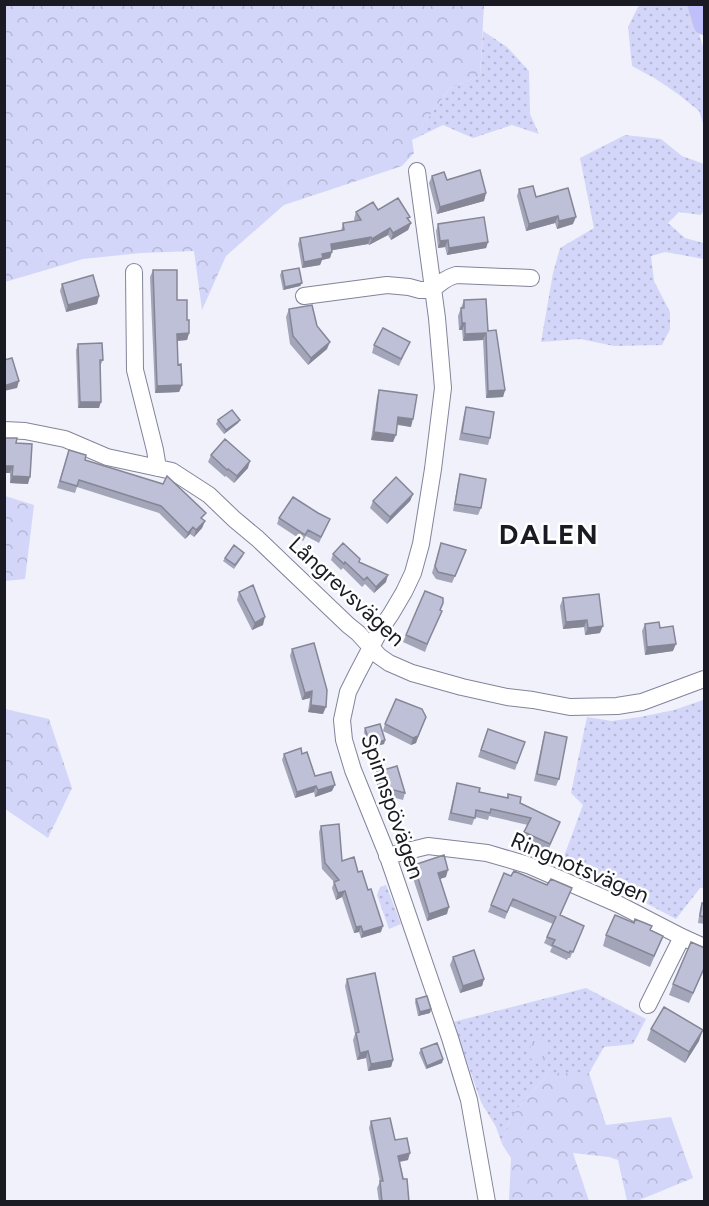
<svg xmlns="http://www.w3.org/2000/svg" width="709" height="1206" font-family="Figtree,sans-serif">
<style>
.grass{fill:url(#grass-dots)}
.forest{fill:url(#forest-crowns)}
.park{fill:url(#park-tufts)}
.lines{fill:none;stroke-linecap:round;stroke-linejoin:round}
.minor-casing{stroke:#82849a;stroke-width:18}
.major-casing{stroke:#d1d1d3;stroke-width:22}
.minor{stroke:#fff;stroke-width:16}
.major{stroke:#bfc0fb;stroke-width:21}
.wall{fill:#a3a5b9}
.shaded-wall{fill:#858696}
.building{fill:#bec0d7;stroke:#858696;stroke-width:1.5}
.labels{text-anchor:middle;stroke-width:5;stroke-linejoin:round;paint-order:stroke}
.street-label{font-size:22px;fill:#1a1a23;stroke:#fff}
.district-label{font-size:28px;font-weight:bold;letter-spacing:1.5px;fill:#1a1a23;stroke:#fff}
</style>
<defs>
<pattern id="grass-dots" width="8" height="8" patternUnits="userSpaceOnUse" patternTransform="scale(1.5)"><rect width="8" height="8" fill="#d3d6f8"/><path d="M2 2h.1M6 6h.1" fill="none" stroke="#b5b7d4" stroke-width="1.8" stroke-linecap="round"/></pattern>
<pattern id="forest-crowns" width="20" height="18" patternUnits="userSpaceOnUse" patternTransform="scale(1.5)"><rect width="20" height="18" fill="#d3d6f8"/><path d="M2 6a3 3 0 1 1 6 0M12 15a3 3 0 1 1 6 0" fill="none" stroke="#b5b7d4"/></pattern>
<pattern id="park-tufts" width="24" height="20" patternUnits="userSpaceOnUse" patternTransform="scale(1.5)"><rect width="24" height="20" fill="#d3d6f8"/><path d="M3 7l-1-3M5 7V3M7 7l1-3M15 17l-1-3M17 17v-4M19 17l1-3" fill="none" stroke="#b5b7d4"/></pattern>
</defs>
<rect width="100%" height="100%" fill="#f0f1fb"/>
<path class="grass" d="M639 5H690L704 50V126L699 111 678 94 656 79 632 66 628 27Z
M483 31 507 47 529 71 530 114 539 134 512 125 473 138 443 125 412 140 450 88 480 76Z
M625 135 661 139 682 156 704 164V210L701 215 679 212 668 223 685 238 704 243V259L665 252 651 256 654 281 670 312V329L662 345 614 346 580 339 541 342 553 273 560 248 594 228 580 158Z
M703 700 704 703V888H700L676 919 563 859 583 805 571 793 587 717 612 721 640 717 674 710Z
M386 885 401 924 389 929 377 895 380 887Z
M586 988 646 1019 633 1044 604 1047 589 1073H549L511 1116 502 1144 496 1127 481 1102 453 1022Z"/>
<path class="forest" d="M5 4 484 5 480 76 450 88 412 140 414 153 402 166 284 205 226 256 202 310 194 251 141 253 83 259 5 282Z
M5 496 34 505 25 579 5 581Z
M5 709 49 719 72 788 48 838 5 809Z
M549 1073H589L606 1125 671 1117 693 1178 637 1201H627L618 1160 609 1157 573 1153 589 1201H509L511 1158 502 1144 511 1116Z"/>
<path class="park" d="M535 1039 546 1040 549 1044 546 1060 542 1061 531 1059 529 1056 531 1042Z"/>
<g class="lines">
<defs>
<path id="minor" d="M417 171 437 318 443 388 433 469 421 544 413 573 404 592 391 614 380 630 357 674 348 692 342 720 344 740 353 770 387 854 450 1038 469 1100 487 1202
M134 272 135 370 155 450 158 468
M304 296 387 285 409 287 420 290H432C440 283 446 278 456 275L531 278
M4 430 25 431 65 439 107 457 172 471 209 495 234 519 258 539 348 625 358 633 379 656 389 663 412 673 462 687 507 697 533 700 570 707 617 706 642 702 704 679
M387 856 428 846 487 853 528 865 620 905 682 937 704 947
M648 1005 682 937"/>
<path id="major" d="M698 4 704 24"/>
</defs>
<use href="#minor" class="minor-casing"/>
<use href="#major" class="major-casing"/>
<use href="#minor" class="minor"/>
<use href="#major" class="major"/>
</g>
<path class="wall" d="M432 176 486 193 484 201 437 214 429 183Z
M519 189 536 197 573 224 557 229 555 223 526 231 517 196Z
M378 210 410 217 408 220 411 223 408 230 391 240 388 235 369 245 368 244 332 250 330 258 322 260 320 265 302 268 298 244 300 238 341 231 343 223 355 221 354 219 356 212Z
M438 224 488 242 486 248 447 255 445 247 438 248 436 231Z
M153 270 177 300 187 320 189 333 187 340 177 341 178 365 182 385 179 392 155 393 150 277Z
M282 271 302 283 300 286 283 290 280 275Z
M62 284 99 296 97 304 66 312 60 291Z
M464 300 488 331 505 390 503 397 486 398 483 340 463 341 462 330H459L458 316Z
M289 309 317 326 327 349 308 365 290 344 286 317Z
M410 342 399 366 372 353 374 345Z
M78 344 103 360 100 366 99 408H78L76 350Z
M379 390 411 427 397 425 393 442 371 440 377 397Z
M466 407 490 438 488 445 459 440 464 414Z
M218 420 238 423 224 434 216 424Z
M16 443 28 484 10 483V473Z
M69 450 85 460 203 520 205 521 202 528 194 537 190 534 185 539 159 513 77 487 75 493 57 488Z
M211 455 248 468 234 483 226 476 225 477 208 462Z
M460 474 481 508 478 515 453 511 458 482Z
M413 494 410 501 387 524 370 508 373 501Z
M318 513 330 519 319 543 306 536 303 541 277 524 279 518Z
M441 543 466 550 452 583 436 579 432 573Z
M333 554 359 562 386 582 374 593 365 584 362 587 343 568 341 570 331 560Z
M243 556 234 569 223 561 225 558Z
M239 592 263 625 252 630 237 600Z
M599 594 600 633 585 635 584 627 563 629 560 606 563 598Z
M443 603 425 652 403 642 406 635Z
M645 624 660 628 673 651 645 655 642 631Z
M292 649 323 714 308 712 310 698 302 700 290 656Z
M422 709 416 743 411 745 383 731 385 724Z
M365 728 385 740 384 744 368 748 364 732Z
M488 729 525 742 515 770 478 757Z
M545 732 559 779 556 786 534 781 543 739Z
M284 754H302L315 776 332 791 315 797 314 792 295 798 282 760Z
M377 772 405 793 403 800 380 794 375 779Z
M457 783 479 792 507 798 508 794 520 803 560 822 548 851 522 839 528 825 489 816 488 820 475 817 472 825 448 820 455 790Z
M321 826 342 861 358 872 381 932 361 938 359 932 354 933 342 897 336 900 332 888 334 882 322 869 319 832Z
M414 865 446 877 440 879 447 914 427 921 411 872Z
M504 873 560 915 584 926 570 958H568L567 960 550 952 552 947 544 943 553 924 510 906 505 919 488 912Z
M702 903H705V924L698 923 700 909Z
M650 930 663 936 650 967 603 946 606 935Z
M705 948V967L689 1003 669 995 673 984Z
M453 957 484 979 482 986 460 993 450 965Z
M347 979 393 1060 391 1067 368 1071 366 1058 357 1060 353 1040 355 1034 345 986Z
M416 999 431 1009 430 1013 418 1016 415 1002Z
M651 1029 699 1041 685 1063 647 1040Z
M421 1049 443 1059 442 1063 426 1069 419 1053Z
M371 1121 395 1140 408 1160 400 1162 409 1202H379L377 1188 380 1182 369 1128Z"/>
<path class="shaded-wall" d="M486 193 484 201 437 214 440 207Z
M558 216 555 223 526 231 529 224Z
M576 217 573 224 557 229 559 221Z
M411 223 408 230 391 240 393 233Z
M390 228 388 235 369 245 372 239Z
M371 237 368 244 328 251 331 244Z
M448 240 445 247 438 248 440 241Z
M488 242 486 248 447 255 449 248Z
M332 252 330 258 322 260 320 265 302 268 304 262 322 254Z
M302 283 300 286 283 290 285 287Z
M99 296 97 304 66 312 68 305Z
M462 323H465L462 330H459Z
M189 333 187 340 174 341 177 334Z
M486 333 483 340 463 341 465 334Z
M330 342 327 349 308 365 311 358Z
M19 381 17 388 4 391V386Z
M182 385 179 392 155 393 157 386Z
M505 390 503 397 486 398 488 391Z
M80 402H101L99 408H78Z
M398 417 413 419 411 427 396 424Z
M240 420 238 423 224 434 226 430Z
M374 432 396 435 393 442 371 440Z
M250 461 248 468 234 483 237 476Z
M4 466H13L10 473H4Z
M12 476 30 477 28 484 10 483Z
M413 494 410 501 387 524 390 517Z
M205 521 202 528 194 537 196 530Z
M193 527 190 534 185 539 188 533Z
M388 575 386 582 374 593 376 587Z
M265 617 263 625 252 630 255 623Z
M587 620 584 627 563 629 566 622Z
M603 626 600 633 585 635 588 628Z
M676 644 673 651 645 655 647 647Z
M312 691 310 698 302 700 305 693Z
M311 705 326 707 323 714 308 712Z
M426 717 416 743 411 745 413 738Z
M385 740 384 744 368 748 370 745Z
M335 785 332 791 315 797 318 790Z
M316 786 314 792 295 798 297 792Z
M448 870 446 877 436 880 438 873Z
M345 891 342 897 336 900 338 893Z
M449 907 447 914 427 921 429 914Z
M361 926 359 932 354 933 356 927Z
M383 926 381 932 361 938 363 932Z
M484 979 482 986 460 993 463 986Z
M431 1009 430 1013 418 1016 420 1012Z
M703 1030 699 1041 685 1063 689 1052Z
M368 1051 366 1058 357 1060 360 1053Z
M443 1059 442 1063 426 1069 427 1066Z
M393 1060 391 1067 368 1071 371 1064Z
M410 1153 408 1160 396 1162 398 1156Z"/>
<path class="building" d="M480 170 486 193 440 207 432 176 444 172 447 180Z
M533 186 536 197 568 188 576 217 559 221 558 216 529 224 519 189Z
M398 198 410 217 407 218 411 223 393 233 390 228 372 239 371 237 331 244 332 252 322 254 323 258 304 262 300 238 344 230 343 223 361 220 356 212 373 202 378 210Z
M484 217 488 242 449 248 448 240 440 241 438 224Z
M299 268 302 283 285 287 282 271Z
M153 270H177V300H187V320H189V333L177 334 178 365 181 364 182 385 157 386Z
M93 275 99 296 68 305 62 284Z
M486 299 488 331 496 330 505 390 488 391 486 333 465 334V323H462L461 308H464V300Z
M312 305 317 326 330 342 311 358 293 336 289 309Z
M383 328 410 342 401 359 374 345Z
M102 343 103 360H100L101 402H80L78 344Z
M12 358 19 381 4 386V360Z
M379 390 417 395 413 419 398 417 396 435 374 432Z
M466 407 494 412 490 438 462 433Z
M232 410 240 420 226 430 218 420Z
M4 438H17L16 443 32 444 30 477 12 476 13 466H4Z
M225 439 250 461 237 476 228 469 227 470 211 455Z
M69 450 86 455 85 460 163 484 167 476 206 513 201 518 205 521 196 530 193 527 188 533 161 506 79 480 77 486 60 481Z
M460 474 486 479 481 508 455 504Z
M396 477 413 494 390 517 373 501Z
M293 497 318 513 330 519 321 537 308 530 305 535 279 518Z
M343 543 360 559 359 562 388 575 376 587 367 577 364 580 345 562 344 564 333 554Z
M441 543 466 550 455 576 438 572 435 566Z
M234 545 244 553 235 565 225 558Z
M253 585 265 617 255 623 239 592Z
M425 591 443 598V603L440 610 442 611 427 644 406 635Z
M599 594 603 626 588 628 587 620 566 622 563 598Z
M659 622 660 628 673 626 676 644 647 647 645 624Z
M314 643 327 690 326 707 311 705 312 691 305 693 292 649Z
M396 699 422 709 426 717 418 736 413 738 385 724Z
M380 724 385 740 370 745 365 728Z
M488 729 525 742 517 763 481 750Z
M545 732 567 737 559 779 537 774Z
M301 748 302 754 307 752 315 776 331 772 335 785 318 790 316 786 297 792 284 754Z
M397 766 405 793 382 787 377 772Z
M457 783 480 788 479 792 508 798V794L521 797 520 803 560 822 550 844 524 832 531 818 491 809 490 813 476 810 475 818 451 813Z
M339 824 342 861 354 857 358 872 362 871 368 890 371 889 383 926 363 932 361 926 356 927 345 891 338 893 334 882 339 880 325 863 321 826Z
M444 855 448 870 438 873 449 907 429 914 414 865Z
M514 871 547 885 551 879 572 888 560 915 584 926 573 952 570 951 569 953 552 945 555 940 547 937 556 917 513 899 507 912 491 905 504 873 511 876Z
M702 903H705V917L700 916Z
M615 915 634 923 635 919 652 926 650 930 663 936 654 956 606 935Z
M691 942 705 948V966L693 993 673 984Z
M474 950 484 979 463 986 453 957Z
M375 973 393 1060 371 1064 368 1051 360 1053 356 1033 359 1032 347 979Z
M427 996 431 1009 420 1012 416 999Z
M664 1007 703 1030 689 1052 651 1029Z
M437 1043 443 1059 427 1066 421 1049Z
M390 1118 395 1140 407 1138 410 1153 398 1156 403 1179H407L409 1202H382L380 1181H383L371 1121Z"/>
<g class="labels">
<g class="street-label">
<text transform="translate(347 591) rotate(43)" y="8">Långrevsvägen</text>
<text transform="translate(393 806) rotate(71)" y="8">Spinnspövägen</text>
<text transform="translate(580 867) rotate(23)" y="8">Ringnotsvägen</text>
</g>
<g class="district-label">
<text x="549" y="544">DALEN</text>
</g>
</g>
<rect width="709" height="1206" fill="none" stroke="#1a1a23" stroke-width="12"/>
</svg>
